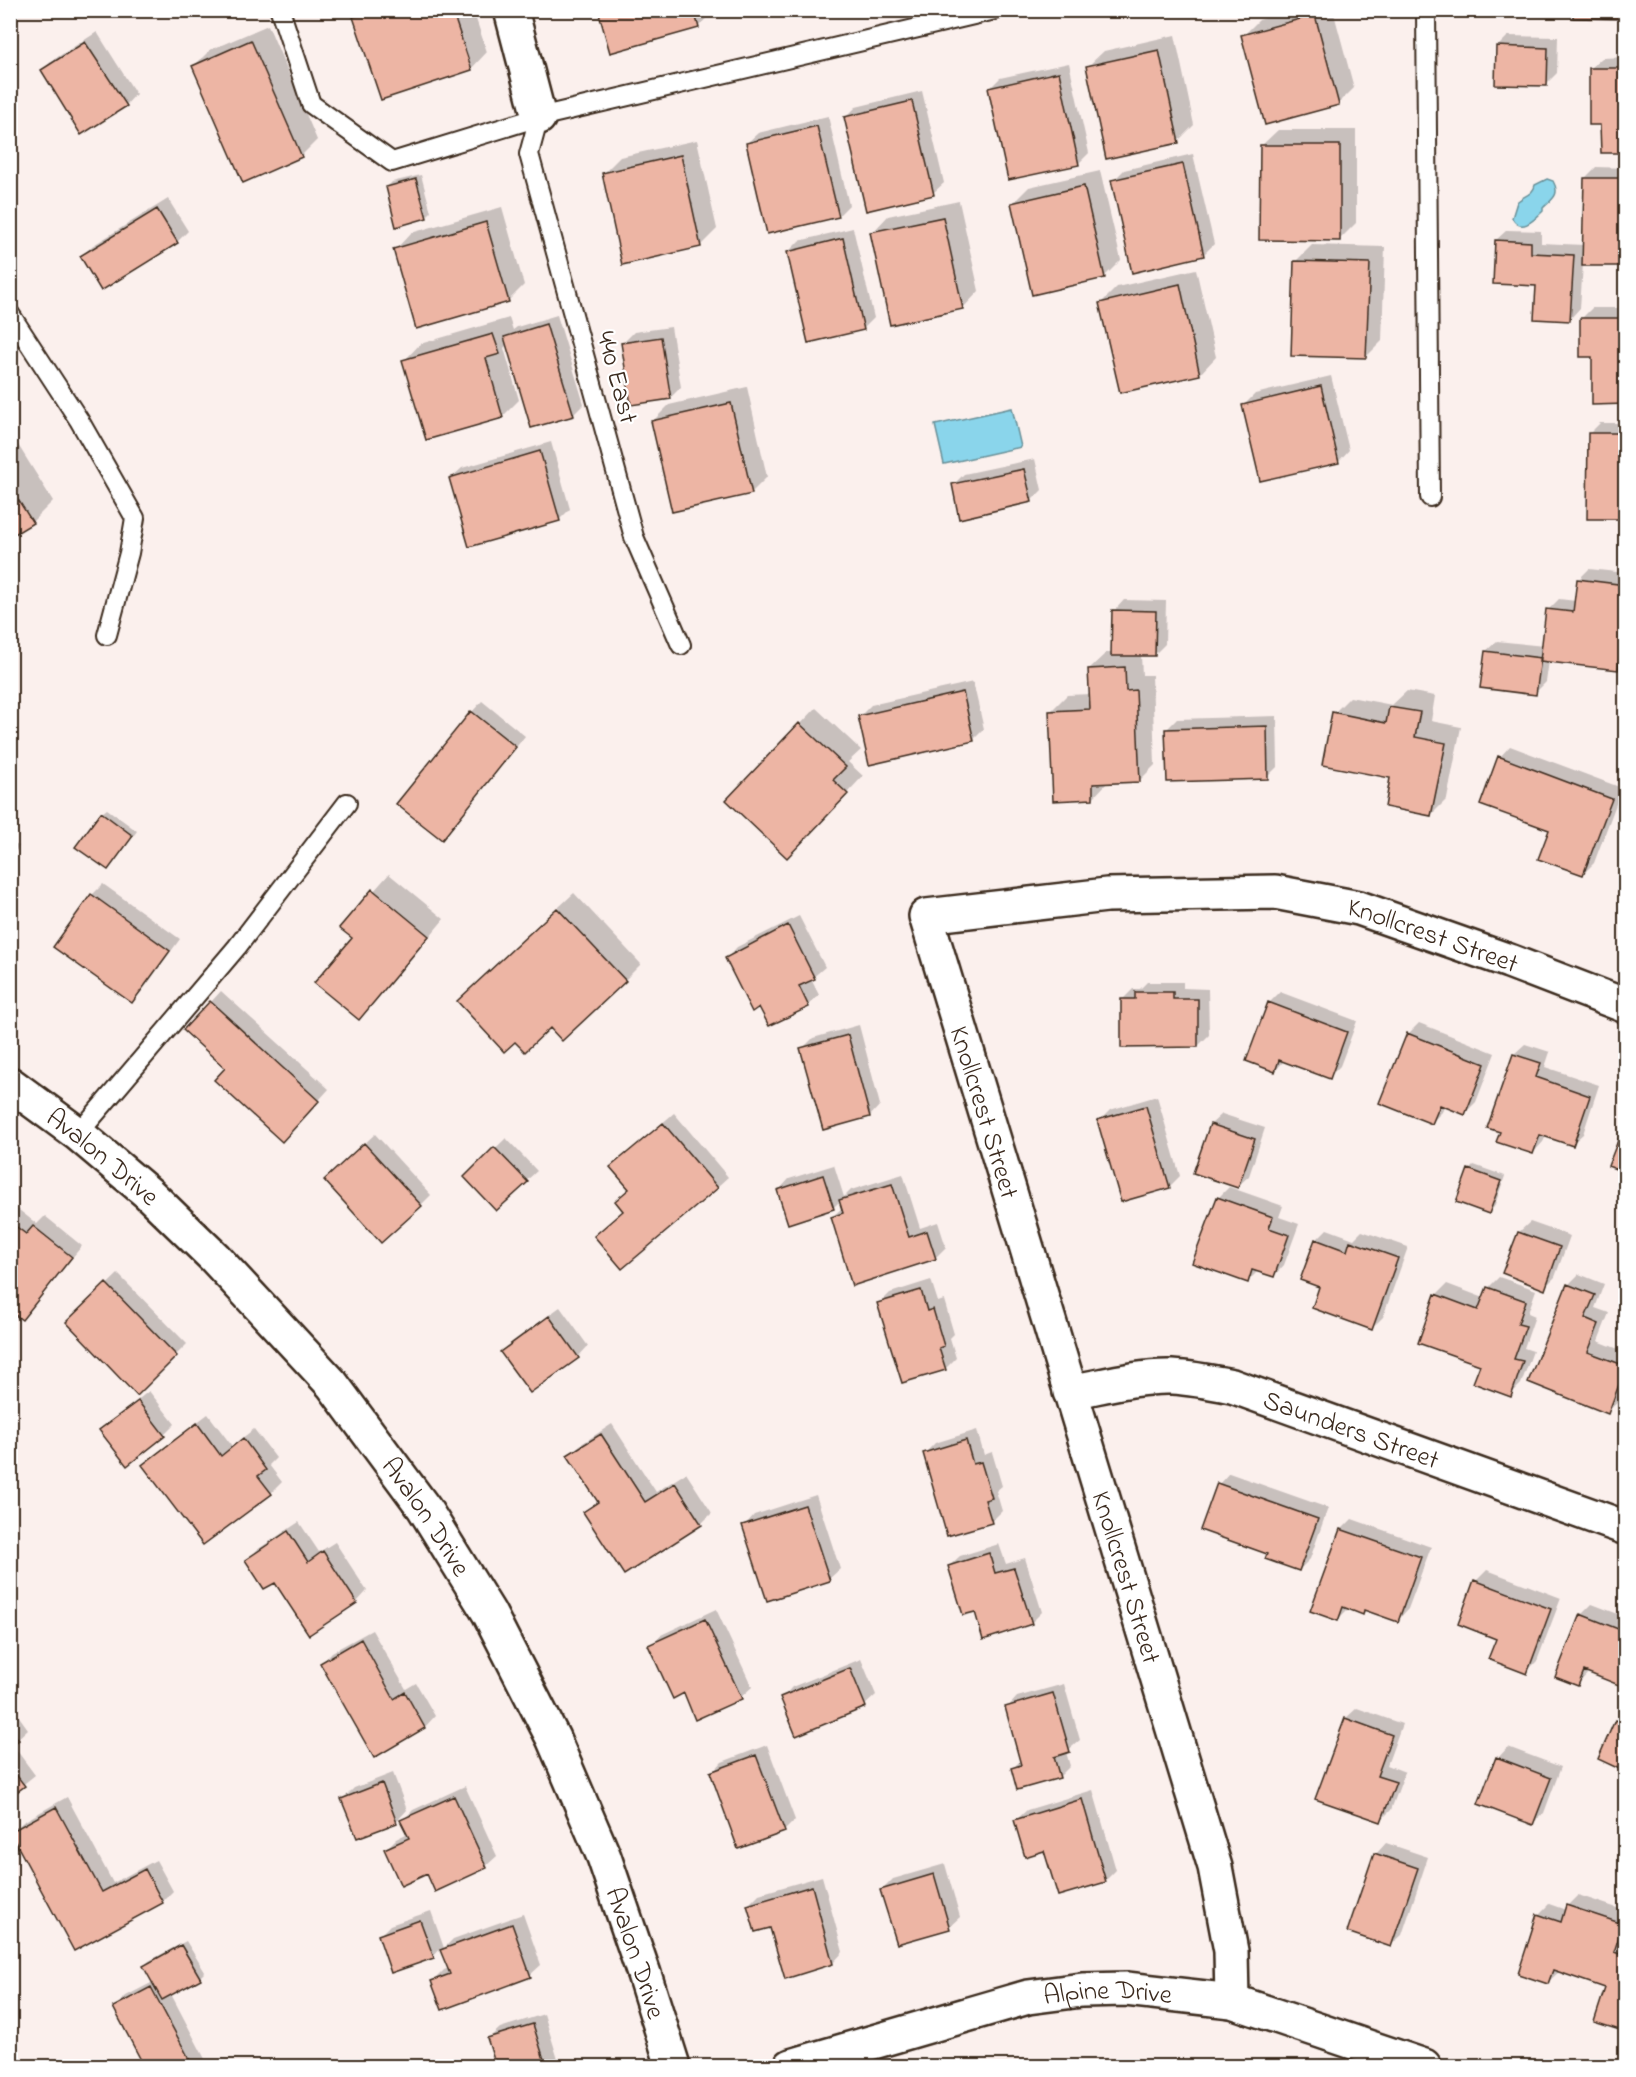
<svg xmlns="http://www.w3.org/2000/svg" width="1636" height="2077" font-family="'Indie Flower',sans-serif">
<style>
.water{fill:#8ad5eb;stroke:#6a9199;stroke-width:1.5}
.shadow{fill:#0003;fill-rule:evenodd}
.building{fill:#edb5a4;stroke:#3b2a1e;stroke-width:1.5}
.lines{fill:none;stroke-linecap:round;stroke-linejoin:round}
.service-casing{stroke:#3b2a1e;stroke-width:22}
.minor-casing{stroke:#3b2a1e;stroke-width:38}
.service{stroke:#fff;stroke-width:18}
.minor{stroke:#fff;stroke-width:33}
.labels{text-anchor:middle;stroke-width:4.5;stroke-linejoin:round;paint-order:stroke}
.street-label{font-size:27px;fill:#3b2a1e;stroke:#fff}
</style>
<rect width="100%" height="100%" fill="#fbf0ed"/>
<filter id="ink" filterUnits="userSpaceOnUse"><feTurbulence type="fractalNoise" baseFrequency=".0167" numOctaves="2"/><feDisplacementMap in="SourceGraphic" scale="12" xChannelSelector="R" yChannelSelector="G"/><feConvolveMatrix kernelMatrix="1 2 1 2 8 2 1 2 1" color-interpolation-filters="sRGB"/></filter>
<g filter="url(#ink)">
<path class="water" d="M1547 179 1553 181C1561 195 1552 199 1543 208V211C1534 220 1521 234 1512 218L1517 202C1523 196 1534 194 1535 185Z
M1012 408 1021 447 944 464 935 425Z"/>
<path class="shadow" d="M361 10H473L487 52 471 69 355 17Z
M599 10H714L698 27Z
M1292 10H1333L1354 88 1338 104 1243 36 1259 20Z
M268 25 317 140 301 156 194 66 210 50Z
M97 32 136 94 126 105 42 70 53 60Z
M1175 35 1194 125 1178 141 1087 67 1104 51Z
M1508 36 1558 37 1557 73 1546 84 1497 47Z
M1626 57V152L1602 123 1591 68 1602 58Z
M1069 63 1089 153 1078 164 990 88 1000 78Z
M922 91 944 183 933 193 845 118 856 107Z
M828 116 849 205 838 216 747 143 758 133Z
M1278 130H1356V223L1339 240 1261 146Z
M697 140 717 229 701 245 603 174 620 157Z
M1193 154 1214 244 1203 255 1113 181 1124 170Z
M1596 167 1626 168V265L1583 264 1580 308 1570 319 1496 240 1507 230 1541 231V243L1584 245 1585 178Z
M1100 171 1121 260 1104 277 1013 203 1029 187Z
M421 175 431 212 426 217 387 187 392 182Z
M168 199 188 231 177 242 82 256 92 246Z
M959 201 979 291 963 308 872 233 888 216Z
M502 207 524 285 508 301 395 250 411 233Z
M853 228 874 318 864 328 788 252 799 241Z
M1312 245 1385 247 1382 341 1366 357 1296 261Z
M1196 269 1216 357 1200 374 1101 303 1117 287Z
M1592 308H1626V403L1593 356 1581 319Z
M557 315 584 404 573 415 508 344 504 348 519 400 503 416 427 438 404 361 420 344 509 318 513 330 517 327Z
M671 327 681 387 670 398 623 343 634 332Z
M1331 376 1349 450 1339 461 1244 405 1255 394Z
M747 387 767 477 751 493 653 421 669 405Z
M1600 423H1626V517L1589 434Z
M10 432 53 501 32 522 10 535Z
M551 442 570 509 560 519 470 545 451 478 462 468Z
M1035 459 1042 490 1031 501 953 485 964 474Z
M1589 569 1626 573V661L1618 669 1549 661 1546 682 1535 693 1486 651 1497 641 1544 646 1548 610 1559 599 1576 601 1578 580Z
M1124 600 1166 601 1165 644 1154 655H1141L1142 675H1152L1155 765 1139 781 1108 782 1093 798 1051 711 1067 695 1091 694 1089 669 1106 653H1113L1114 611Z
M973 682 984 729 973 740 860 716 871 705Z
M1407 691 1435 696 1431 721 1461 727 1447 799 1431 815 1392 777 1334 713 1350 697 1392 705Z
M482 701 525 736 452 828 442 838 472 712Z
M816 708 861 750 848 762 863 776 803 840 728 800Z
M1277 716 1278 766 1267 777 1166 730 1177 719Z
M1510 746 1622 788 1594 863 1583 874 1500 757Z
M107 809 137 831 113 864 102 813Z
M10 842 19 846 10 861Z
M389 874 444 919 375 1002 359 1018 354 938 341 928Z
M103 884 180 939 142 991 132 1002 92 895Z
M574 893 641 964 625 980 550 1026 475 985Z
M799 916 825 967 811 979 819 995 808 1005H760L727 958 737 947Z
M1147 982H1183V988L1208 989 1209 1035 1198 1046 1122 1000 1133 989H1140Z
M221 991 329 1089 293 1129 227 1068 211 1002Z
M1280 992 1357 1021 1340 1066 1329 1077 1285 1060 1275 1071 1269 1003Z
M1419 1023 1495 1053 1476 1102 1465 1113 1445 1105 1442 1112 1432 1122 1408 1034ZM1444 1098 1439 1112H1435Z
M859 1025 880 1105 870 1116 824 1129 802 1049 813 1038Z
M1525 1044 1550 1052 1545 1067 1599 1085 1583 1134 1572 1144 1546 1136 1543 1142 1533 1153 1514 1054Z
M1157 1096 1180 1176 1169 1187 1099 1121 1110 1110Z
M674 1113 728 1177 717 1187 624 1211 617 1201 630 1188 623 1157Z
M1222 1114 1265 1128 1249 1176 1238 1186 1211 1124Z
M375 1134 431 1195 421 1205 336 1170Z
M506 1138 537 1171 526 1181 466 1177Z
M834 1165 844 1197 851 1190 903 1174 920 1228 938 1222 946 1247 935 1258 832 1217 843 1207 841 1200 833 1208 779 1190 789 1179Z
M1474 1165 1505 1176 1494 1207 1489 1212 1469 1170Z
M1229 1187 1283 1206 1279 1217 1299 1224 1284 1265 1274 1276 1259 1270 1247 1282 1218 1198Z
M10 1203 37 1224 45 1216 82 1246 21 1318 10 1309Z
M1530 1222 1570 1236 1555 1277 1544 1288 1519 1232Z
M1327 1229 1354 1239 1362 1231 1408 1247 1383 1317 1372 1328 1321 1286 1316 1240Z
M118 1274 187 1344 137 1394 68 1322Z
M1579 1274 1604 1284 1595 1308 1609 1313 1598 1341 1626 1352V1383L1618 1402 1607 1412 1530 1382 1568 1285Z
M1499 1277 1536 1290 1528 1313 1535 1316 1524 1348 1533 1351 1521 1384 1510 1395 1482 1364 1436 1295 1447 1284 1484 1298 1488 1288Z
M931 1280 938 1302 944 1300 954 1334 950 1338 956 1358 945 1369 879 1304 890 1293Z
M560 1307 588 1346 578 1357 502 1352 513 1341Z
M149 1391 175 1424 164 1435 101 1430 112 1420Z
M208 1414 232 1446 254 1429 276 1458 269 1465 282 1482 271 1493 144 1465 155 1454Z
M612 1424 656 1492 686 1473 712 1513 701 1524 624 1573 585 1512 598 1500 569 1455 580 1445Z
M977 1430 984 1455 992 1452 1002 1486 996 1491 1002 1511 991 1522 924 1454 935 1443Z
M1229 1473 1328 1508 1310 1559 1299 1570 1269 1553 1219 1484Z
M816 1495 840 1569 829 1579 744 1526 754 1515Z
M1352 1519 1431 1547 1408 1609 1398 1620 1366 1609 1363 1613 1349 1608 1338 1619 1341 1530Z
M299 1522 319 1552 335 1542 367 1591 357 1602 310 1633 275 1581 247 1561 257 1550Z
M999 1544 1006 1564 1025 1558 1042 1612 1031 1623 976 1610 949 1566 960 1556Z
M1487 1570 1561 1598 1537 1661 1526 1672 1498 1638 1476 1581Z
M1592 1604 1626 1617V1686L1589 1672 1578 1684 1581 1615Z
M716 1609 752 1687 741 1697 696 1718 684 1691 650 1646 661 1635Z
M372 1630 406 1689 416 1683 435 1716 425 1727 322 1663 332 1652Z
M861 1659 876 1695 865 1705 782 1698 792 1687Z
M1064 1684 1080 1740 1066 1752 1070 1766 1059 1777 1013 1768 1021 1760 1007 1708 1017 1697Z
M10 1704 28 1729 12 1744 35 1775 10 1795Z
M1357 1708 1402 1724 1387 1765 1405 1772 1391 1810 1380 1821 1317 1798 1346 1718Z
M1621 1716 1626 1718V1770L1616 1721Z
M767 1745 795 1820 784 1831 712 1773 722 1762Z
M1508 1747 1561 1767 1544 1813 1533 1823 1498 1758Z
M393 1773 407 1810 397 1821 358 1836 343 1799 354 1788Z
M465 1786 497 1856 486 1866 436 1890 427 1872 385 1850 396 1839 408 1833 402 1821 413 1810Z
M1093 1790 1116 1870 1106 1880 1045 1849 1016 1820 1027 1810Z
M67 1797 113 1883 156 1860 173 1891 162 1902 74 1949 12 1832 23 1822Z
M1386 1843 1428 1857 1402 1935 1391 1945 1376 1854Z
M945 1864 960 1917 949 1927 882 1890 893 1879Z
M822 1876 843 1952 833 1963 771 1926 748 1905 759 1894Z
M1578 1895 1626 1911V1935L1623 1941 1626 1942V2030L1607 1987 1560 1971 1548 1982 1538 1915 1549 1904 1566 1910 1568 1905Z
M431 1911 444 1948 453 1939 523 1914 541 1965 530 1975 433 1981 444 1970 449 1968 441 1948 433 1957 379 1936 390 1925Z
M186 1941 205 1972 200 1977 171 1994 205 2059 197 2066H137L143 2061 115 2007 126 1996 153 1982 144 1966 149 1961Z
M544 2014 560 2066H498L489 2038 500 2028Z
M342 2058 344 2066H316Z
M1133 2062 1181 2065 1180 2066H1128Z"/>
<path class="building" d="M371 10H452L472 70 381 100 353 17Z
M598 10H694L699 28 610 53Z
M1573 10H1626V19L1573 18Z
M1315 15 1339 105 1265 125 1241 35Z
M251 40 302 157 243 183 192 66Z
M85 42 127 106 81 135 41 70Z
M1496 46 1548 48 1547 86 1495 85Z
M1159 50 1179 143 1106 159 1086 66Z
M1589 68H1626V153H1601L1600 125H1589Z
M1059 72 1079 165 1008 180 988 88Z
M912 101 934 195 866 211 844 117Z
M817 126 839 217 767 234 746 143Z
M1260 145H1340V241L1259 240Z
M681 155 701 247 622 265 602 173Z
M1183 164 1204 256 1132 273 1111 180Z
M1584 178H1626V266H1582Z
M416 179 427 218 396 227 386 187Z
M1084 186 1105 278 1032 295 1011 203Z
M157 209 178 243 101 291 80 256Z
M943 217 963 309 890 325 870 232Z
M486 222 509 302 416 329 393 249Z
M843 238 864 330 808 343 787 252Z
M1495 240 1531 242V253L1574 255 1570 321 1534 319 1536 286 1493 284Z
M1294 261 1370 263 1366 358 1291 356Z
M1180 284 1200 375 1120 393 1099 303Z
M1580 318H1626V404L1592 405V357H1580Z
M546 324 574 416 531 428 504 337Z
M493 334 500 354 486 358 503 418 426 440 402 360Z
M661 337 671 399 631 405 621 343Z
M1321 386 1339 463 1260 481 1242 405Z
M731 403 752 494 672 512 651 421Z
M1588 433H1626V519H1587Z
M540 451 560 521 469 547 449 478Z
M1024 469 1032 502 959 519 952 484Z
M10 487 33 523 10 537Z
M1577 579 1626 585V607L1618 670 1540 661 1546 609 1573 612Z
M1112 610 1156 611 1155 656H1111Z
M1485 651 1541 658 1536 695 1480 688Z
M1125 667 1126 691 1136 690 1140 782 1093 784V799L1053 801 1049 711 1090 709 1088 669Z
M963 692 974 741 869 765 858 716Z
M1389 707 1420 712 1415 737 1446 743 1431 816 1385 807 1390 778 1322 765 1332 712 1386 723Z
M471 711 516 747 442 840 396 804Z
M799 723 846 767 833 780 848 794 787 858 726 800Z
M1267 726 1268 779 1167 782 1165 729Z
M1498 756 1612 799 1583 875 1538 859 1549 830 1480 805Z
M101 812 133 836 108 870 75 847Z
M372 889 429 936 359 1020 314 983 352 938 339 928Z
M91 894 170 951 132 1003 53 947Z
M557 908 626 981 562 1041 550 1028 525 1052 515 1042 504 1052 457 1001Z
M788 925 815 979 799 986 809 1007 769 1026 759 1007 752 1012 725 958Z
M1135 992H1173V999H1198V1047L1121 1048V999H1135Z
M210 1001 319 1101 282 1142 214 1080 225 1068 183 1030Z
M1268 1002 1347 1032 1330 1079 1279 1060 1275 1072 1246 1061Z
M1407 1033 1485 1064 1465 1115 1440 1105 1432 1124 1379 1103Z
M848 1035 870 1117 823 1130 800 1048Z
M1513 1054 1541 1063 1536 1077 1590 1096 1573 1146 1540 1135 1533 1154 1496 1142 1500 1132 1487 1128Z
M1146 1106 1170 1188 1121 1202 1097 1120Z
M1626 1120V1173L1608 1166Z
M663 1123 718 1188 622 1269 594 1236 623 1211 615 1201 629 1189 610 1167Z
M1210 1124 1255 1139 1238 1188 1193 1173Z
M364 1143 422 1206 381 1243 324 1180Z
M494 1147 528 1182 496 1211 464 1177Z
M1468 1169 1501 1181 1489 1214 1456 1202Z
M823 1175 834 1209 788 1224 777 1190Z
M892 1184 909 1237 927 1231 936 1259 852 1286 831 1217 843 1213 839 1200Z
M1217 1197 1273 1217 1269 1228 1289 1235 1274 1277 1252 1270 1248 1283 1192 1263Z
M10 1222 26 1234 33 1226 72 1257 22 1320 10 1311Z
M1518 1232 1560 1247 1545 1290 1502 1273Z
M1315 1239 1347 1251 1350 1241 1398 1258 1372 1330 1312 1308 1319 1287 1300 1280Z
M106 1283 177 1356 137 1396 66 1322Z
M1567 1284 1595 1295 1585 1318 1599 1324 1588 1352 1626 1366 1608 1414 1528 1382Z
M1487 1287 1526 1301 1518 1324 1526 1326 1514 1359 1523 1361 1511 1397 1473 1383 1480 1365 1418 1343 1435 1294 1478 1310Z
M921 1290 927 1311 933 1309 944 1346 939 1348 946 1370 902 1383 877 1303Z
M549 1316 579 1358 530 1393 500 1352Z
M138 1401 165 1436 127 1466 99 1430Z
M197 1423 221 1456 243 1438 266 1470 258 1476 272 1494 203 1545 142 1465Z
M601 1434 645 1502 675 1483 702 1525 624 1575 583 1512 598 1502 567 1455Z
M966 1440 973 1464 981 1462 992 1498 985 1500 992 1523 947 1536 923 1453Z
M1217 1483 1318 1519 1299 1571 1265 1559 1267 1554 1200 1530Z
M805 1505 830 1581 767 1601 742 1525Z
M1340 1529 1421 1557 1398 1622 1364 1610 1363 1615 1343 1607 1338 1621 1310 1611Z
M288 1531 308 1562 323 1551 357 1603 309 1635 275 1583 264 1589 245 1560Z
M989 1553 995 1573 1014 1568 1032 1624 983 1640 975 1612 963 1615 948 1566Z
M1474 1580 1551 1609 1527 1674 1488 1659 1496 1639 1458 1624Z
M1580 1614 1626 1632V1688L1584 1671 1578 1686 1555 1677Z
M705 1619 742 1699 695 1720 684 1693 673 1699 648 1645Z
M361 1639 394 1699 405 1692 425 1728 374 1758 320 1663Z
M850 1668 866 1707 796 1736 780 1697Z
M1053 1693 1070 1752 1054 1757 1060 1778 1017 1790 1011 1768 1021 1765 1005 1707Z
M1345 1718 1392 1735 1377 1776 1396 1782 1381 1822 1315 1799Z
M1615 1720 1626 1724V1772L1598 1759Z
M10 1729 19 1740 10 1746Z
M756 1755 785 1832 738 1849 710 1772Z
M1496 1757 1551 1778 1533 1825 1478 1804Z
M10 1767 25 1786 10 1797Z
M382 1783 397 1823 357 1838 341 1799Z
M454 1796 487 1868 435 1892 427 1874 401 1886 384 1849 409 1838 400 1820Z
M1082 1799 1106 1882 1058 1896 1044 1851 1025 1857 1014 1820Z
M56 1807 102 1892 145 1869 163 1903 74 1951 10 1832Z
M1374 1853 1418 1868 1391 1947 1347 1932Z
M934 1874 950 1929 897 1944 880 1890Z
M812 1886 833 1964 785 1979 770 1928 755 1932 747 1905Z
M1566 1905 1623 1924 1614 1952 1626 1956V2032L1594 2022 1605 1988 1553 1970 1548 1984 1518 1974 1537 1914 1561 1922Z
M420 1920 434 1958 391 1973 378 1935Z
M512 1924 531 1977 442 2010 431 1981 450 1974 440 1950Z
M181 1945 201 1979 162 2000 143 1966Z
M151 1987 193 2066H138L143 2064 113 2007Z
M533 2024 546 2066H496L487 2038Z"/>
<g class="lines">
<defs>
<path id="service" d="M280 10 311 104 392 162 539 117 995 10
M1426 10 1430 497
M539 117 529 154 634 537 681 645
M10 314 79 420 135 518 129 553 107 635
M78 1134 237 947 347 803"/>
<g id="minor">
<path d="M511 10 539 117"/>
<path id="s1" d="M10 1084 78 1134 148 1193 215 1258 332 1384 424 1508 489 1613 553 1738 604 1857 644 1974 673 2066"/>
<path id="s2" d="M1070 1392C1103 1386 1138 1376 1172 1377 1192 1378 1212 1382 1232 1386L1626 1528"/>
<path id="s3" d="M1232 2001 1231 1951 1215 1867 926 916 1107 895 1275 892 1359 908 1509 961 1626 1006"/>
<path id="s4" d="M791 2066 1028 1997 1082 1990 1126 1989 1232 2001 1424 2066"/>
</g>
</defs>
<use href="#service" class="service-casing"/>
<use href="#minor" class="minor-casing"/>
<use href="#service" class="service"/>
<use href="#minor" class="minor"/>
</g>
</g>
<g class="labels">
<g class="street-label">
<text transform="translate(618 377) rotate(75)" y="9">440 East</text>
<text dy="9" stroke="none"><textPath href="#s3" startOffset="1644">Knollcrest Street</textPath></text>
<text transform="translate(985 1112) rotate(73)" y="9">Knollcrest Street</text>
<text dy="9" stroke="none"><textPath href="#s1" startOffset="118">Avalon Drive</textPath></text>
<text dy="9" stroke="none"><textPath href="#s2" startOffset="291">Saunders Street</textPath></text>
<text dy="9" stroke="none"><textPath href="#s1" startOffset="604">Avalon Drive</textPath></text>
<text transform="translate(1127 1577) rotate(73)" y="9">Knollcrest Street</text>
<text dy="9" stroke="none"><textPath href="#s1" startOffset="1090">Avalon Drive</textPath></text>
<text dy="9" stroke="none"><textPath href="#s4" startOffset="327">Alpine Drive</textPath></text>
</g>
</g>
<rect width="1636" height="2077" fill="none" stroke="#fff" stroke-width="36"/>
<rect x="18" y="18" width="1600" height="2041" fill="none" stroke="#3b2a1e" stroke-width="2" filter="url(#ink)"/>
</svg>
